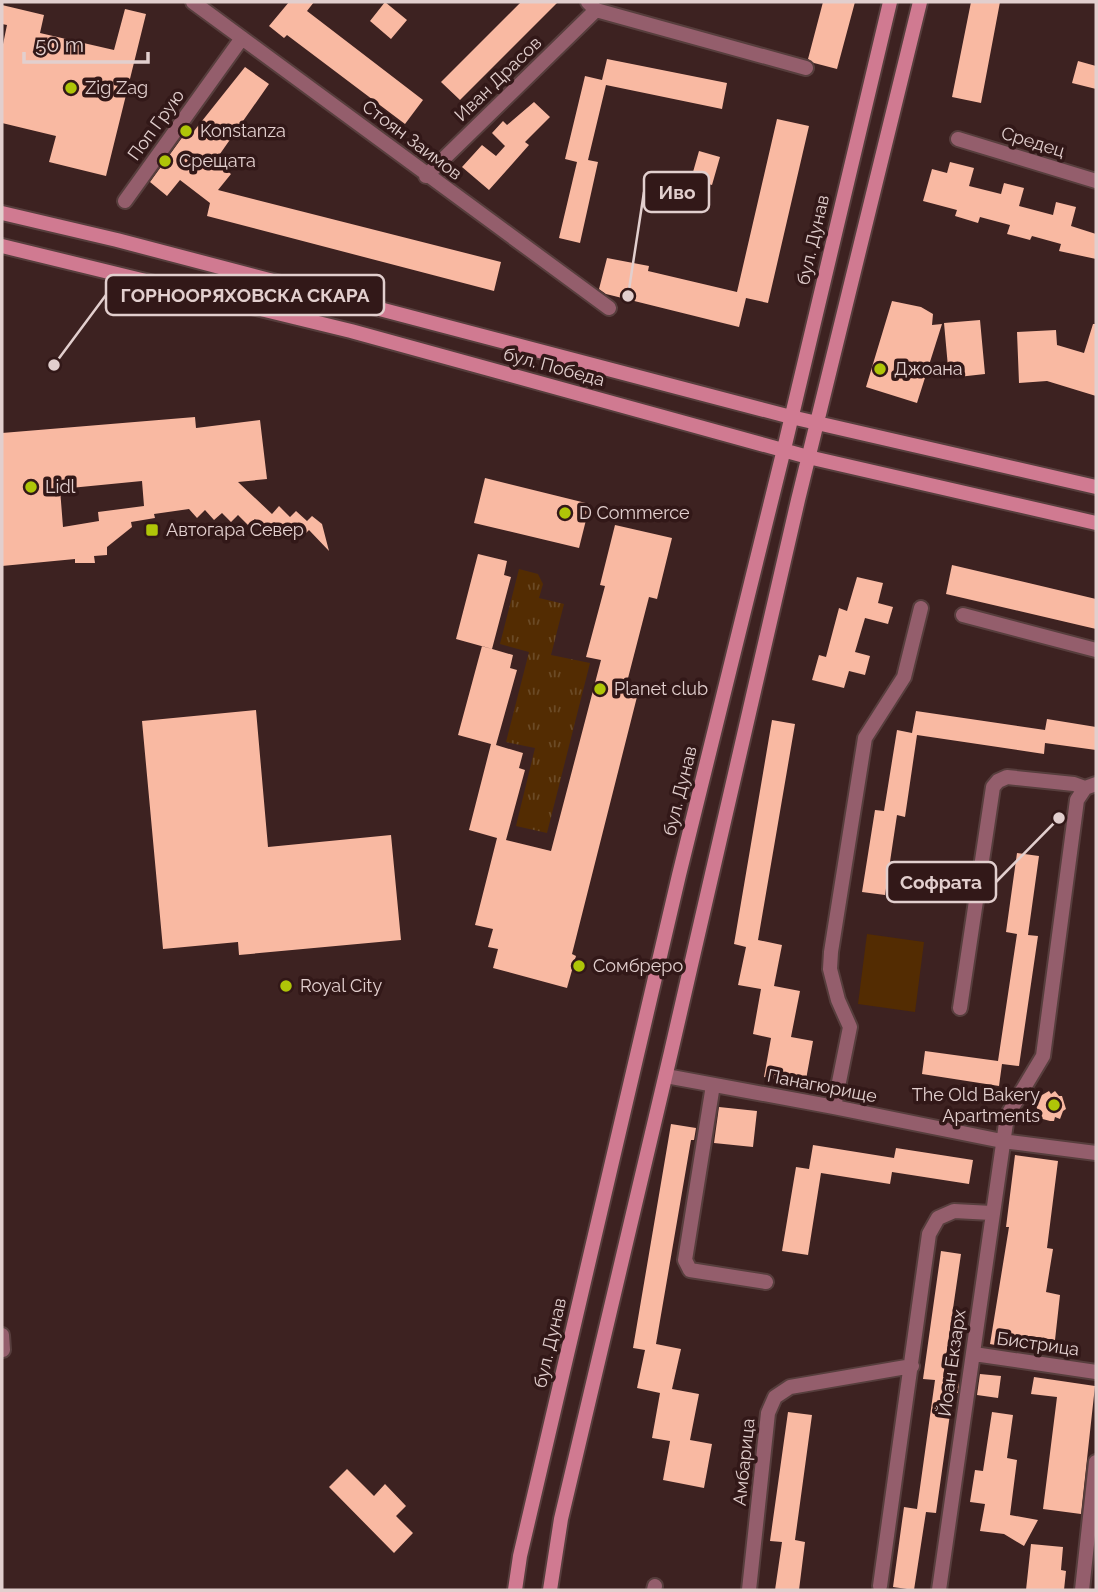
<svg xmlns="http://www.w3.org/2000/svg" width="1098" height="1592" font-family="Raleway,sans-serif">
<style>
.grass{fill:url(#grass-tufts)}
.pitch{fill:#532c02}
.building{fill:#f9b9a2;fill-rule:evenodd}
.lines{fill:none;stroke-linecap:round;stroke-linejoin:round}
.street-casing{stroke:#573e3d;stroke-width:18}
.secondary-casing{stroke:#573e3d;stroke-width:18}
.street{stroke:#945e6c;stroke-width:14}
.secondary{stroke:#d07a91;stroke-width:14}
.poi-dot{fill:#afc508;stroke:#321818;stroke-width:2.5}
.labels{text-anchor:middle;stroke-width:7;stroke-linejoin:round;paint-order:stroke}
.street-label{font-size:18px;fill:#e2cfce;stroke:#321818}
.poi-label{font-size:18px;fill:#e2cfce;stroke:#321818;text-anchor:start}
.leader{fill:none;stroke:#e2cfce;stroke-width:2.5}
.callout-dot{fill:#e2cfce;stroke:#321818;stroke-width:2.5}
.callout{fill:#321818;stroke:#e2cfce;stroke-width:2.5}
.callout-label{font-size:19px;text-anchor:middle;font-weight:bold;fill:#e2cfce}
</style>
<defs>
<pattern id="grass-tufts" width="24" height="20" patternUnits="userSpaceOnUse" patternTransform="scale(1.75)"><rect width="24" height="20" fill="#532c02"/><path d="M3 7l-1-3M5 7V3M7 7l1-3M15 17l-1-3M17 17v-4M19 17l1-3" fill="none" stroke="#6b4a26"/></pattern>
</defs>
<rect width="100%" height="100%" fill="#3d2221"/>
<path class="grass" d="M519 569 538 574 543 584 539 598 564 604 551 655 590 663 547 833 516 826 535 748 506 742 529 652 500 644Z"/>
<path class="pitch" d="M867 934 924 942 915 1012 858 1004Z"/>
<path class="building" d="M289 2H314L307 11 423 100 405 124 287 35 284 38 269 26Z
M385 2 407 20 391 39 370 21Z
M521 2H558L460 100 441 82Z
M823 2H855L837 69 814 63 808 59Z
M971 2H1000L981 103 952 97Z
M2 5 44 15 40 33 114 50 125 9 146 14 106 176 49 162 56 136 2 123V49L7 25 2 24Z
M607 59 727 83 722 109 606 85 588 160 598 162 580 243 559 238 577 162 565 159 585 76 602 80Z
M1078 61 1096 66V89L1072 83Z
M245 67 269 84 215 161 231 174 218 190 501 262 494 291 207 216 210 203 180 180 167 196 150 182 189 128 194 131Z
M534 102 550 117 525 142 529 145 489 190 462 167 482 145 496 156 505 146 492 133 503 121 507 125Z
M777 119 809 126 768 303 746 298 739 327 606 294 599 289 607 258 649 266 648 271 737 292Z
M699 151 720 157 712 185 691 179Z
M950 162 974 168 969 186 1001 194 1004 183 1024 188 1019 206 1053 215 1056 202 1076 207 1071 226 1096 234V259L1059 251 1061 244 1032 236 1030 240 1007 234 1010 225 980 217 978 223 955 216 957 210 923 201 932 169 947 173Z
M892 301 921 307 933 314 932 325 942 324 917 403 866 387Z
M980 320 985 374 949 378 944 323Z
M1093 324H1096V396L1047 381 1019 383 1017 332 1056 330 1057 345 1084 353Z
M195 417 196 428 260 420 267 479 238 482 272 514 279 506 290 517 296 511 307 521 312 516 322 524 329 551 309 530 300 539 290 528 284 533 274 522 266 531 255 519 248 525 238 515 231 522 222 513 214 520 205 510 197 518 189 509 154 514 155 518 131 522 132 527 107 547V555L94 556 95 563H75V559L2 566V433ZM142 481 144 506 98 512 99 521 63 527 60 489Z
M485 478 590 504 579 548 474 523Z
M615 525 672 538 657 599 649 597 627 682 640 685 572 954 576 956 567 988 493 968 498 949 488 947 493 929 475 925 497 838 469 830 491 744 458 735 482 646 513 655 510 668 517 670 496 745 523 753 519 768 525 770 506 840 551 851 601 660 586 657 605 586 600 585Z
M478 554 507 561 504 575 511 577 492 649 456 639Z
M952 565 1096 599V629L946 594Z
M857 577 883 583 878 603 893 607 888 624 865 618 855 652 870 656 865 675 849 671 844 688 812 680 819 655 826 657 839 608 847 611Z
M256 710 268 847 391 835 401 940 239 955 238 942 163 949 142 721Z
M916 711 1045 730 1047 719 1096 727V750L1045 743 1044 754 917 735 905 817 897 815 885 895 862 892 875 810 884 811 897 730 912 733Z
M772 720 795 724 758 940 782 945 774 986 800 991 791 1037 813 1041 805 1085 764 1077 771 1038 753 1034 761 989 738 985 746 947 734 944Z
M1017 853 1039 856 1028 935 1038 936 1019 1066 1002 1064 999 1086 922 1074 925 1051 998 1061 1017 934 1006 932Z
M1049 1091 1051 1094 1055 1091 1059 1096H1062L1066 1109 1063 1111 1060 1119 1055 1117 1054 1121H1050L1039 1118 1035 1099Z
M719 1107 757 1111 753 1147 714 1143Z
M671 1124 696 1128 694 1140H691L656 1344 681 1349 672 1389 699 1394 690 1440 712 1444 704 1488 663 1480 670 1441 652 1438 660 1393 637 1388 645 1350 633 1348Z
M813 1145 894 1158 896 1148 973 1160 969 1184 892 1172 890 1184 821 1173 808 1255 782 1251 796 1167 809 1169Z
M1015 1155 1058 1161 1047 1248 1053 1249 1046 1292 1060 1295 1055 1340 1030 1336 1027 1351 990 1344 1009 1227H1006Z
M941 1251 961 1254 943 1377 959 1380 958 1393H953L936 1513 926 1512 914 1590 893 1587 904 1507 917 1509 935 1380 923 1379Z
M980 1374 1001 1376 998 1398 977 1395Z
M1034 1377 1095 1386 1081 1514 1043 1509 1057 1397 1031 1394Z
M788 1412 812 1415 795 1540 805 1542 799 1590H775L782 1542 770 1541Z
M992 1412 1013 1415 1007 1458 1017 1460 1010 1515 1038 1520 1024 1546 1004 1534 980 1531 985 1504 970 1502 975 1470 983 1471Z
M347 1469 374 1496 385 1484 406 1506 396 1516 413 1533 394 1553 329 1487Z
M1031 1544 1063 1547 1061 1570 1066 1571 1064 1590H1026Z"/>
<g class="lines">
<defs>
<path id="street" d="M193 2 609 308
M588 2 596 10 806 68
M958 139 1096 181
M426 176 596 10
M125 201 242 38
M963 615 1096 650
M960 1008 993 787 998 781 1007 777 1074 784 1085 788
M666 1076 834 1107 1002 1141 1096 1153
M713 1085 685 1260 690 1270 766 1282
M834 1107 850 1027 838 1000 830 969 831 952 865 738 904 677 921 608
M2 1335 3 1350
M974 1354 1096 1372
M880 1586 929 1234 938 1218 954 1211 992 1213
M654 1590 655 1586
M749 1590 768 1413 775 1397 790 1387 912 1366
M939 1590 1007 1116 1043 1056 1077 800 1085 788 1096 784
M1082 1590 1096 1462"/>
<path id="secondary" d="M2 213 117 240 791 417 1096 487
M2 246 351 331 808 457 1096 523
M515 1590 520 1556 679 875 784 449 890 2
M550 1590 561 1519 671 1052 798 500 920 2"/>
</defs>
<use href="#street" class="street-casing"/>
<use href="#secondary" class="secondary-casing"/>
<use href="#street" class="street"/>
<use href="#secondary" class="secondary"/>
</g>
<g class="poi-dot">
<circle cx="71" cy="88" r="7"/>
<circle cx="186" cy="131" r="7"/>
<circle cx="165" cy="161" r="7"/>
<circle cx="880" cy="369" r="7"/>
<circle cx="31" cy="487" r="7"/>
<circle cx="565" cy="513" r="7"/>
<rect x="145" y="523" width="14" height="14" rx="3.5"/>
<circle cx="600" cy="689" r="7"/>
<circle cx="579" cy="966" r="7"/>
<circle cx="286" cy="986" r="7"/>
<circle cx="1054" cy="1105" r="7"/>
</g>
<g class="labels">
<g class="street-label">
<text transform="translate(498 79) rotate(-44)" y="6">Иван Драсов</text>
<text transform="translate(156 125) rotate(-54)" y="6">Поп Грую</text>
<text transform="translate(412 140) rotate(37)" y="6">Стоян Заимов</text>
<text transform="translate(1033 142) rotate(17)" y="6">Средец</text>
<text transform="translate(813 240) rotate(-77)" y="6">бул. Дунав</text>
<text transform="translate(554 367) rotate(15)" y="6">бул. Победа</text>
<text transform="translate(680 791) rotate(-76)" y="6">бул. Дунав</text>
<text transform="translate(822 1086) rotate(11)" y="6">Панагюрище</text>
<text transform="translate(550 1343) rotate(-77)" y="6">бул. Дунав</text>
<text transform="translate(1038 1344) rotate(8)" y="6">Бистрица</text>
<text transform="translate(952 1363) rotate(-82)" y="6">Йоан Екзарх</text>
<text transform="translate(744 1462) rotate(-84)" y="6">Амбарица</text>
</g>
<g class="poi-label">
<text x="85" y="94">Zig Zag</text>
<text x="200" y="137">Konstanza</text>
<text x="179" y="167">Срещата</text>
<text x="894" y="375">Джоана</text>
<text x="45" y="493">Lidl</text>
<text x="579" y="519">D Commerce</text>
<text x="166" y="536">Автогара Север</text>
<text x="614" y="695">Planet club</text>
<text x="593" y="972">Сомбреро</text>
<text x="300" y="992">Royal City</text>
<text x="1040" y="1101" text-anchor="end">The Old Bakery<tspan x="1040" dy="21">Apartments</tspan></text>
</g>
</g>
<path class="leader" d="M628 296L644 192M54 365L106 295M1059 818L996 882"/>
<g class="callout-dot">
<circle cx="628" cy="296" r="7"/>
<circle cx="54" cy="365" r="7"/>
<circle cx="1059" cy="818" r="7"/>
</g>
<g class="callout">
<rect x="644" y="172" width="65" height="40" rx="7"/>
<rect x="106" y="275" width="278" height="40" rx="7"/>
<rect x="887" y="862" width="109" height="40" rx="7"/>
</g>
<g class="callout-label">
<text x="677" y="199">Иво</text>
<text x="245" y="302">ГОРНООРЯХОВСКА СКАРА</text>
<text x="941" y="889">Софрата</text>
</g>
<rect width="1098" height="1592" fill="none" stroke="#e2cfce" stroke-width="7"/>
<path d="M24 52v10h124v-10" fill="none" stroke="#e2cfce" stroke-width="3.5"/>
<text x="35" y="52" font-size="21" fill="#e2cfce" stroke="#321818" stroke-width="5" paint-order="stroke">50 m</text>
</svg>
